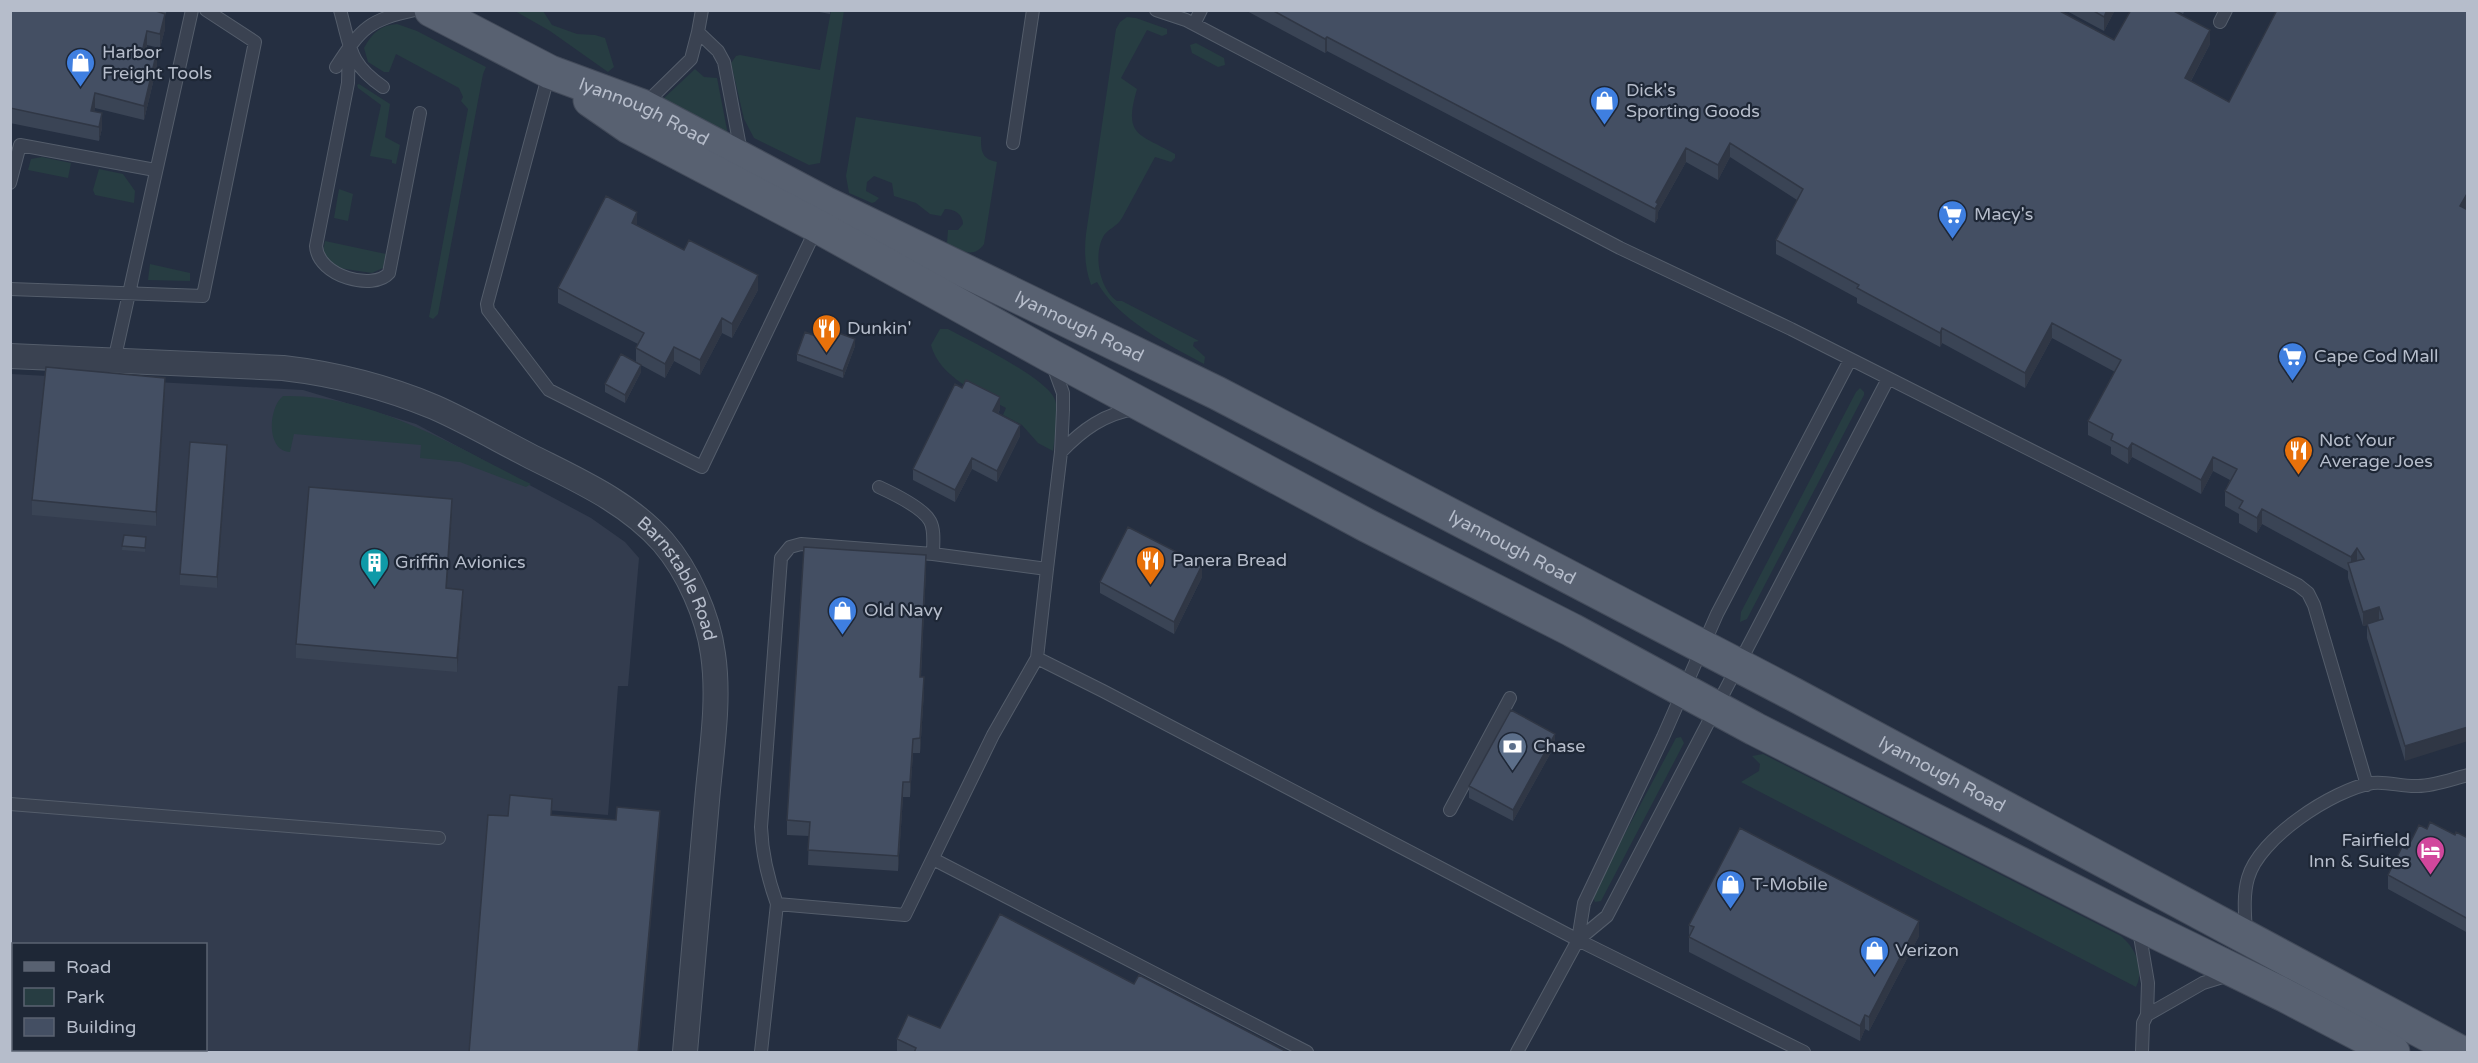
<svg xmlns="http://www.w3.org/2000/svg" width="2478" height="1063" font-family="'Varela Round',sans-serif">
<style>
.airport{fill:#333c4e;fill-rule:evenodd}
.green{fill:#273d42}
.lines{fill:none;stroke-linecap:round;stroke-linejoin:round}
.lane-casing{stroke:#545d6b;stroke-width:14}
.street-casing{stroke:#545d6b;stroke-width:26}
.primary-casing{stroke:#434b5a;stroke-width:35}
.lane{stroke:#3a4251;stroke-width:12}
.street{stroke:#3a4251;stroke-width:24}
.primary{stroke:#586171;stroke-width:33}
.wall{fill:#3a4455}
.shaded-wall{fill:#303745}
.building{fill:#444f63;stroke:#303745;stroke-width:1.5}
.labels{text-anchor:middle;stroke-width:4.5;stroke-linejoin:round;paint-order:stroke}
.poi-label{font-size:18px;fill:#b6bdcb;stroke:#1e2736;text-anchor:start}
.street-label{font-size:18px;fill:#b6bdcb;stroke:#1e2736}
</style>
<rect width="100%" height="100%" fill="#252f41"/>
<path class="airport" d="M11 374 303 390 416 424 591 518 625 542 639 558 628 686H618L608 815 510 807 470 1052H11ZM14 944H206V1050H14Z"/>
<path class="green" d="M515 11H543L552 25 577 34 595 35 605 38 614 67 608 72 550 31Z
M831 11H844L820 163 809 165 754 138 744 119 731 63 736 56 740 55 820 70Z
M1127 17 1136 18 1167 29V34L1162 36 1147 30 1121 78 1137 89C1123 137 1139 133 1175 154V158L1171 162 1155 157C1144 177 1133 198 1122 218 1117 227 1107 229 1103 237 1093 256 1100 289 1117 301H1122L1199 341 1194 342 1193 346 1205 357 1204 364C1169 345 1117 319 1097 282L1091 285C1085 268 1084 252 1086 234L1116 29 1120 22Z
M397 24 417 31 486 67 483 74 438 314 433 319 429 317 468 109 461 101 463 97 459 88 396 54 389 72H384L368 62 364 48C372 33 381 25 397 24Z
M1196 43 1224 58 1225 65 1218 67 1192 53 1190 45Z
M695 69 704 77 717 78 728 135 663 99Z
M359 84 390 104 385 137 400 145 396 164 392 163V160L370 156 381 105 358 88 357 85Z
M856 117 981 137C981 150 981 159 997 162L984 244C974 259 960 251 947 243L948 230H958L963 224C963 214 954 209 945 209L941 216 930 214 916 203 894 196 892 183 874 176 867 182 866 191 879 198 875 202 872 203 849 193 846 176Z
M42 157 71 163 68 178 28 170 31 159Z
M99 169 123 174 135 191 134 203 95 195 93 190Z
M339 189 353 194 348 221 334 218Z
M325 241 386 254 383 268 372 273 332 267 323 251Z
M150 264 190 273V281L148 280Z
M940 329H948C970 341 1049 379 1055 400 1060 416 1055 435 1053 451L1038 443 1022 425 1003 415 1006 408C980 394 939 377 931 345Z
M1860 388 1864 392V395L1747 619 1740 622 1741 612 1856 392Z
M283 396C372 394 454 446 531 484L526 487 460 462 420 458 421 445 294 434 290 452C266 451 268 408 283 396Z
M1681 737 1684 743 1601 901 1595 902 1592 895 1676 738Z
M1763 754 2121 936C2136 949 2145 968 2136 987L1741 782 1759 771 1760 764 1752 756Z"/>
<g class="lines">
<defs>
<path id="lane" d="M340 10C351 48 348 63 383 87
M1156 10 1186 20 1620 248 1791 329 2298 585 2308 593 2314 605 2367 785
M2220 22 2226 10
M1194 24 1201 10
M698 32 702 10
M349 46 348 83 316 246C318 277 374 291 389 273L420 113
M336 67C362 27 369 20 415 10
M549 73 487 304 488 310 549 390 702 467 817 227
M644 105 691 59 698 32 718 51 724 62 741 152
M1013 143 1033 10
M10 183 20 145 155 170
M10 289 203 296 255 42 206 10
M114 361 192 10
M1061 452C1082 430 1105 413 1136 409
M879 487C892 493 923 508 930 521 935 530 933 544 933 554
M1047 569 1061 452 1063 410V393L1052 363
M1037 658 1103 691 1578 940 1804 1052
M10 804 439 838
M1450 810 1510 698
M933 859 1307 1052
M2139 930 2148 983 2147 1015 2143 1023 2142 1052
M2246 933C2245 915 2243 895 2248 878 2259 838 2333 790 2372 783 2388 781 2402 787 2418 786 2434 786 2452 779 2468 775
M1578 940 1607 916 1888 379
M2147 1015 2203 983 2229 975
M761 1052 777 904C768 879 762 854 761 827L781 558 790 547 801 544 933 554 1047 569 1037 658 993 735 905 915 777 904
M1517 1052 1578 940 1584 903 1663 737 1717 614 1850 360"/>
<g id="street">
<path id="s1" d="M10 356 283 368C335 374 386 387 434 407 466 421 497 439 528 455 575 479 627 501 663 542 688 571 708 616 713 654 720 702 711 753 707 801 700 885 693 969 685 1052"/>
</g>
<g id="primary">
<path id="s2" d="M431 10 550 72 642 106 825 203 1217 393 1793 694 2460 1052"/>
<path d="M590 100 629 127 817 226 1049 355 1366 525 1572 630 1755 729 2129 919 2284 995 2393 1052"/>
</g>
</defs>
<use href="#lane" class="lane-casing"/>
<use href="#street" class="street-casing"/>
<use href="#primary" class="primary-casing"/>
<use href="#lane" class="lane"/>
<use href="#street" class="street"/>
<use href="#primary" class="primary"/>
</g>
<path class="wall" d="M10 10H167L165 16V29L160 48 147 45V48L157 66 144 120 95 108 94 112 102 128 99 141 10 123Z
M809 10H830V14Z
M1245 10H2058L2114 40 2210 44 2191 81 2229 102 2468 10V206L2466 209 2405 761 2367 638V625L2363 626 2348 578V571L2262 524 2257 533 2239 523V514L2225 506V491L2230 480 2213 471 2201 494 2132 457 2128 464 2111 454V447L2088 435V421L2115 372 2052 338 2025 388 1942 343 1940 347 1857 303V298L1776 254V240L1797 200 1730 157 1718 180 1686 162 1658 212V218L1655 223 1327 51 1325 53Z
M2065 10H2115L2104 31Z
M2176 10H2185L2183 14Z
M637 225 758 290 732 338 722 333 700 375 674 361 665 378 641 365V372L625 403 605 392V384L636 362V348L638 344 558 303V288Z
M813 335 855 346 843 378 797 361V354Z
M165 392 156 526 32 515V500Z
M1000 409 998 414 1020 436 997 482 972 469 955 502 913 480V469Z
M227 456 217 588 180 585V574Z
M452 514 447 589 463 605 457 672 296 658V644Z
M124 535 146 537 145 552 122 550Z
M926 570 921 677 924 692 920 753H913L910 797H903L898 871 808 865 809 836 787 835V820Z
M1202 577 1174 634 1100 593V582Z
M1555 745 1513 821 1469 798V786Z
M2427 829 2468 838V933L2388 889V875L2407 849Z
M1689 925 1919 936 1869 1031 1865 1029 1860 1041 1689 952Z
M1134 984 1289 1053H897V1039L940 1028Z"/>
<path class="shaded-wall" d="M2107 10H2115L2104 31V17Z
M165 14V29L160 48V34Z
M2210 30V44L2185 92V78Z
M147 31V45L143 62V48Z
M1327 37V51L1325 53V39Z
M157 51V66L144 120V106Z
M95 93V108L91 125V111Z
M102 113V128L99 141V127Z
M1730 143V157L1718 180V165Z
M1686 148V162L1658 212V218L1655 223 1656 202Z
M2468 192V206L2460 221V206Z
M637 212V227L632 223Z
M758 275V290L732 338V324Z
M722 318V333L700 375V360Z
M2052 323V338L2025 388V373Z
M1942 328V343L1940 347V333Z
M855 339V346L843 378V371Z
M674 347V361L665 378V364Z
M641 365V372L625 403V395Z
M165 378V392L156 526V512Z
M1000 397V409L993 423V411Z
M1020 425V436L997 482V471Z
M2132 443V457L2128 464V449Z
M227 445V456L217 588V577Z
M2213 457V471L2201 494V480Z
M972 458V469L955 502V490Z
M452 499V514L446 603V588Z
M2262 509V524L2257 533V518Z
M2357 548V563L2351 572V557Z
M926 555V570L920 692V677Z
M1202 565V577L1174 634V622Z
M463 590V605L457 672V658Z
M2379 607V622L2363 626V612Z
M924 677V692L920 753V738Z
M2468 727V741L2405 761V746Z
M1555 734V745L1513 821V810Z
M913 739V753L910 797V782Z
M903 782V797L898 871V856Z
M660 811V822L639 1053H638Z
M1919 921V936L1869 1031V1017Z
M1865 1015V1029L1860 1041V1026Z"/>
<path class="building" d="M10 10H153L165 14 160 34 147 31 143 48 157 51 144 106 95 93 91 111 102 113 99 127 10 108Z
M1272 10H2058L2114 40 2131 10H2172L2210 30 2185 78 2229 102 2277 10H2468V192L2460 206 2468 210V727L2405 746 2367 624 2383 619 2379 607 2363 612 2348 563 2364 559 2357 548 2351 557 2262 509 2257 518 2239 508 2243 501 2225 491 2237 469 2213 457 2201 480 2132 443 2128 449 2111 440 2113 434 2088 421 2121 360 2052 323 2025 373 1942 328 1940 333 1857 288 1859 285 1776 240 1803 189 1730 143 1718 165 1686 148 1656 202 1658 204 1655 209 1327 37 1325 39Z
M2092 10H2107L2104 17Z
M606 196 637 212 632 223 684 250 689 240 758 275 732 324 722 318 700 360 674 347 665 364 636 348 644 333 558 288Z
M817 325 855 339 843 371 797 354 805 332 813 335Z
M621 354 641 365 625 395 605 384Z
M46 367 165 378 156 512 32 500Z
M966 380 1000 397 993 411 1020 425 997 471 972 458 955 490 913 469 955 384 962 388Z
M190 442 227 445 217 577 180 574Z
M309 487 452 499 446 588 463 590 457 658 296 644Z
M1128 527 1202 565 1174 622 1100 582Z
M124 535 146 537 145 548 122 546Z
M804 547 926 555 920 677H924L920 738 913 739 910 782H903L898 856 808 850 810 822 787 820Z
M1511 710 1555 734 1513 810 1469 786Z
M510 795 552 799 551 815 616 820 617 807 660 811 638 1053H469L488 815 508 816Z
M2430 822 2455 835 2456 832 2468 838V919L2388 875 2402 847 2407 849 2419 825 2427 829Z
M1740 828 1919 921 1869 1017 1865 1015 1860 1026 1689 937 1694 927 1689 925Z
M1000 914 1134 984 1139 975 1289 1053H914L916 1048 897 1039 908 1015 940 1028Z
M10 989H14V1050H177V1053H10Z"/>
<defs>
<symbol id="shop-pin" viewBox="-11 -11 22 30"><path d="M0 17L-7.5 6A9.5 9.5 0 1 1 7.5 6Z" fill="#3f7fe0" stroke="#1e2736"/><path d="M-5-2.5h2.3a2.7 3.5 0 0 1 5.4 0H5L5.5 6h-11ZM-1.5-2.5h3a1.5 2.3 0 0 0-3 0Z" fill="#fff"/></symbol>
<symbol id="supermarket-pin" viewBox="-11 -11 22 30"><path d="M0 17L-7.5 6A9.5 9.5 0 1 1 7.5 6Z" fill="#3f7fe0" stroke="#1e2736"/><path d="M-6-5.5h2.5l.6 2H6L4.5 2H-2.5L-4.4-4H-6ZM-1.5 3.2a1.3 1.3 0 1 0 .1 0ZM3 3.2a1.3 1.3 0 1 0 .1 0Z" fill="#fff"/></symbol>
<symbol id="restaurant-pin" viewBox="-11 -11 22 30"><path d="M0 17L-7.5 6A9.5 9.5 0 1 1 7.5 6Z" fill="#e8710a" stroke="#1e2736"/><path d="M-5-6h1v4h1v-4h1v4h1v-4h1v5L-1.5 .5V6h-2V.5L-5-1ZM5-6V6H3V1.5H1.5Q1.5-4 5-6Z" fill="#fff"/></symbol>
<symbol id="building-pin" viewBox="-11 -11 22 30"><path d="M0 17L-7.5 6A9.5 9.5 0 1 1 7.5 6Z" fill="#0f9aa8" stroke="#1e2736"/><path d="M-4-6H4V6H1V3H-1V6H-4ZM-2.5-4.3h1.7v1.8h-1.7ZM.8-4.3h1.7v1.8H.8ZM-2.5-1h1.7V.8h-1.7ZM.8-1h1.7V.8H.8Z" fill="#fff"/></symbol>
<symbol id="bank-pin" viewBox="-11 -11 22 30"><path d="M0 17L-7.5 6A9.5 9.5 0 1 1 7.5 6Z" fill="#5c6f8a" stroke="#1e2736"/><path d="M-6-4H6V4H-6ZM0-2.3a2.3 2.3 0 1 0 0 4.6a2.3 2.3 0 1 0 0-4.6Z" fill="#fff"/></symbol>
<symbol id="hotel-pin" viewBox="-11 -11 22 30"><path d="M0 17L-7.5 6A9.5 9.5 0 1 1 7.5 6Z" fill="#d1479c" stroke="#1e2736"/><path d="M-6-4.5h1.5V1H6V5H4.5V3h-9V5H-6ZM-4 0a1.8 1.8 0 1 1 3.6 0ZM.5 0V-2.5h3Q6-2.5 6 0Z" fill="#fff"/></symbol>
</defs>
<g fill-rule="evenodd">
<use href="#shop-pin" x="64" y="46" width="33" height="45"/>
<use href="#shop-pin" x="1588" y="84" width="33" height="45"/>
<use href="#supermarket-pin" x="1936" y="198" width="33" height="45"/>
<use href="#restaurant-pin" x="810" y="312" width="33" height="45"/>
<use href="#supermarket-pin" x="2276" y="340" width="33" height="45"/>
<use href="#restaurant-pin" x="2282" y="434" width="33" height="45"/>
<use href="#restaurant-pin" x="1134" y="544" width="33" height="45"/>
<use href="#building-pin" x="358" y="546" width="33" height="45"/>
<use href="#shop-pin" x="826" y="594" width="33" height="45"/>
<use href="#bank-pin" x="1496" y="730" width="33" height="45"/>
<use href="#hotel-pin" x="2414" y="834" width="33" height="45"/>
<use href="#shop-pin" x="1714" y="868" width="33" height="45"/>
<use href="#shop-pin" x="1858" y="934" width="33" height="45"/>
</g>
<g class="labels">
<g class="poi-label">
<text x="102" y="58">Harbor<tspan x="102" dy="21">Freight Tools</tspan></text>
<text x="1626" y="96">Dick's<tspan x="1626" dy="21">Sporting Goods</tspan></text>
<text x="1974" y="220">Macy's</text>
<text x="847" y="334">Dunkin'</text>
<text x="2314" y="362">Cape Cod Mall</text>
<text x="2319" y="446">Not Your<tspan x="2319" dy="21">Average Joes</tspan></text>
<text x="1172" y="566">Panera Bread</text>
<text x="395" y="568">Griffin Avionics</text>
<text x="864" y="616">Old Navy</text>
<text x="1533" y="752">Chase</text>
<text x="2410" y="846" text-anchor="end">Fairfield<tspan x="2410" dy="21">Inn &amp; Suites</tspan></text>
<text x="1752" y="890">T-Mobile</text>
<text x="1895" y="956">Verizon</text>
</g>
<g class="street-label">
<text dy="6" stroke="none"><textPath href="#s2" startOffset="236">Iyannough Road</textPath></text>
<text dy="6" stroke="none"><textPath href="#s2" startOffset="722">Iyannough Road</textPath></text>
<text dy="6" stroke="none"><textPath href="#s2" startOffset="1208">Iyannough Road</textPath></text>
<text dy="6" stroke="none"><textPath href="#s1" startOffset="736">Barnstable Road</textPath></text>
<text dy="6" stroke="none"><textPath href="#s2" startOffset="1694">Iyannough Road</textPath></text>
</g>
</g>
<rect width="2478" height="1063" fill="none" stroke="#b6bdcb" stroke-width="24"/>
<rect x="12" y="943" width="195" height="108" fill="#1e2736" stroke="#5b6372" stroke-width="1.5"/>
<rect x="24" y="962" width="30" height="9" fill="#586171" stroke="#5b6372" stroke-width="1.5"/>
<text x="66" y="973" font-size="18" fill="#b6bdcb">Road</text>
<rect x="24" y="988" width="30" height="18" fill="#273d42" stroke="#5b6372" stroke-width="1.5"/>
<text x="66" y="1003" font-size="18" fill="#b6bdcb">Park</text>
<rect x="24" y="1018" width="30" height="18" fill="#444f63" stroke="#5b6372" stroke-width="1.5"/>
<text x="66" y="1033" font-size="18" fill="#b6bdcb">Building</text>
</svg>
